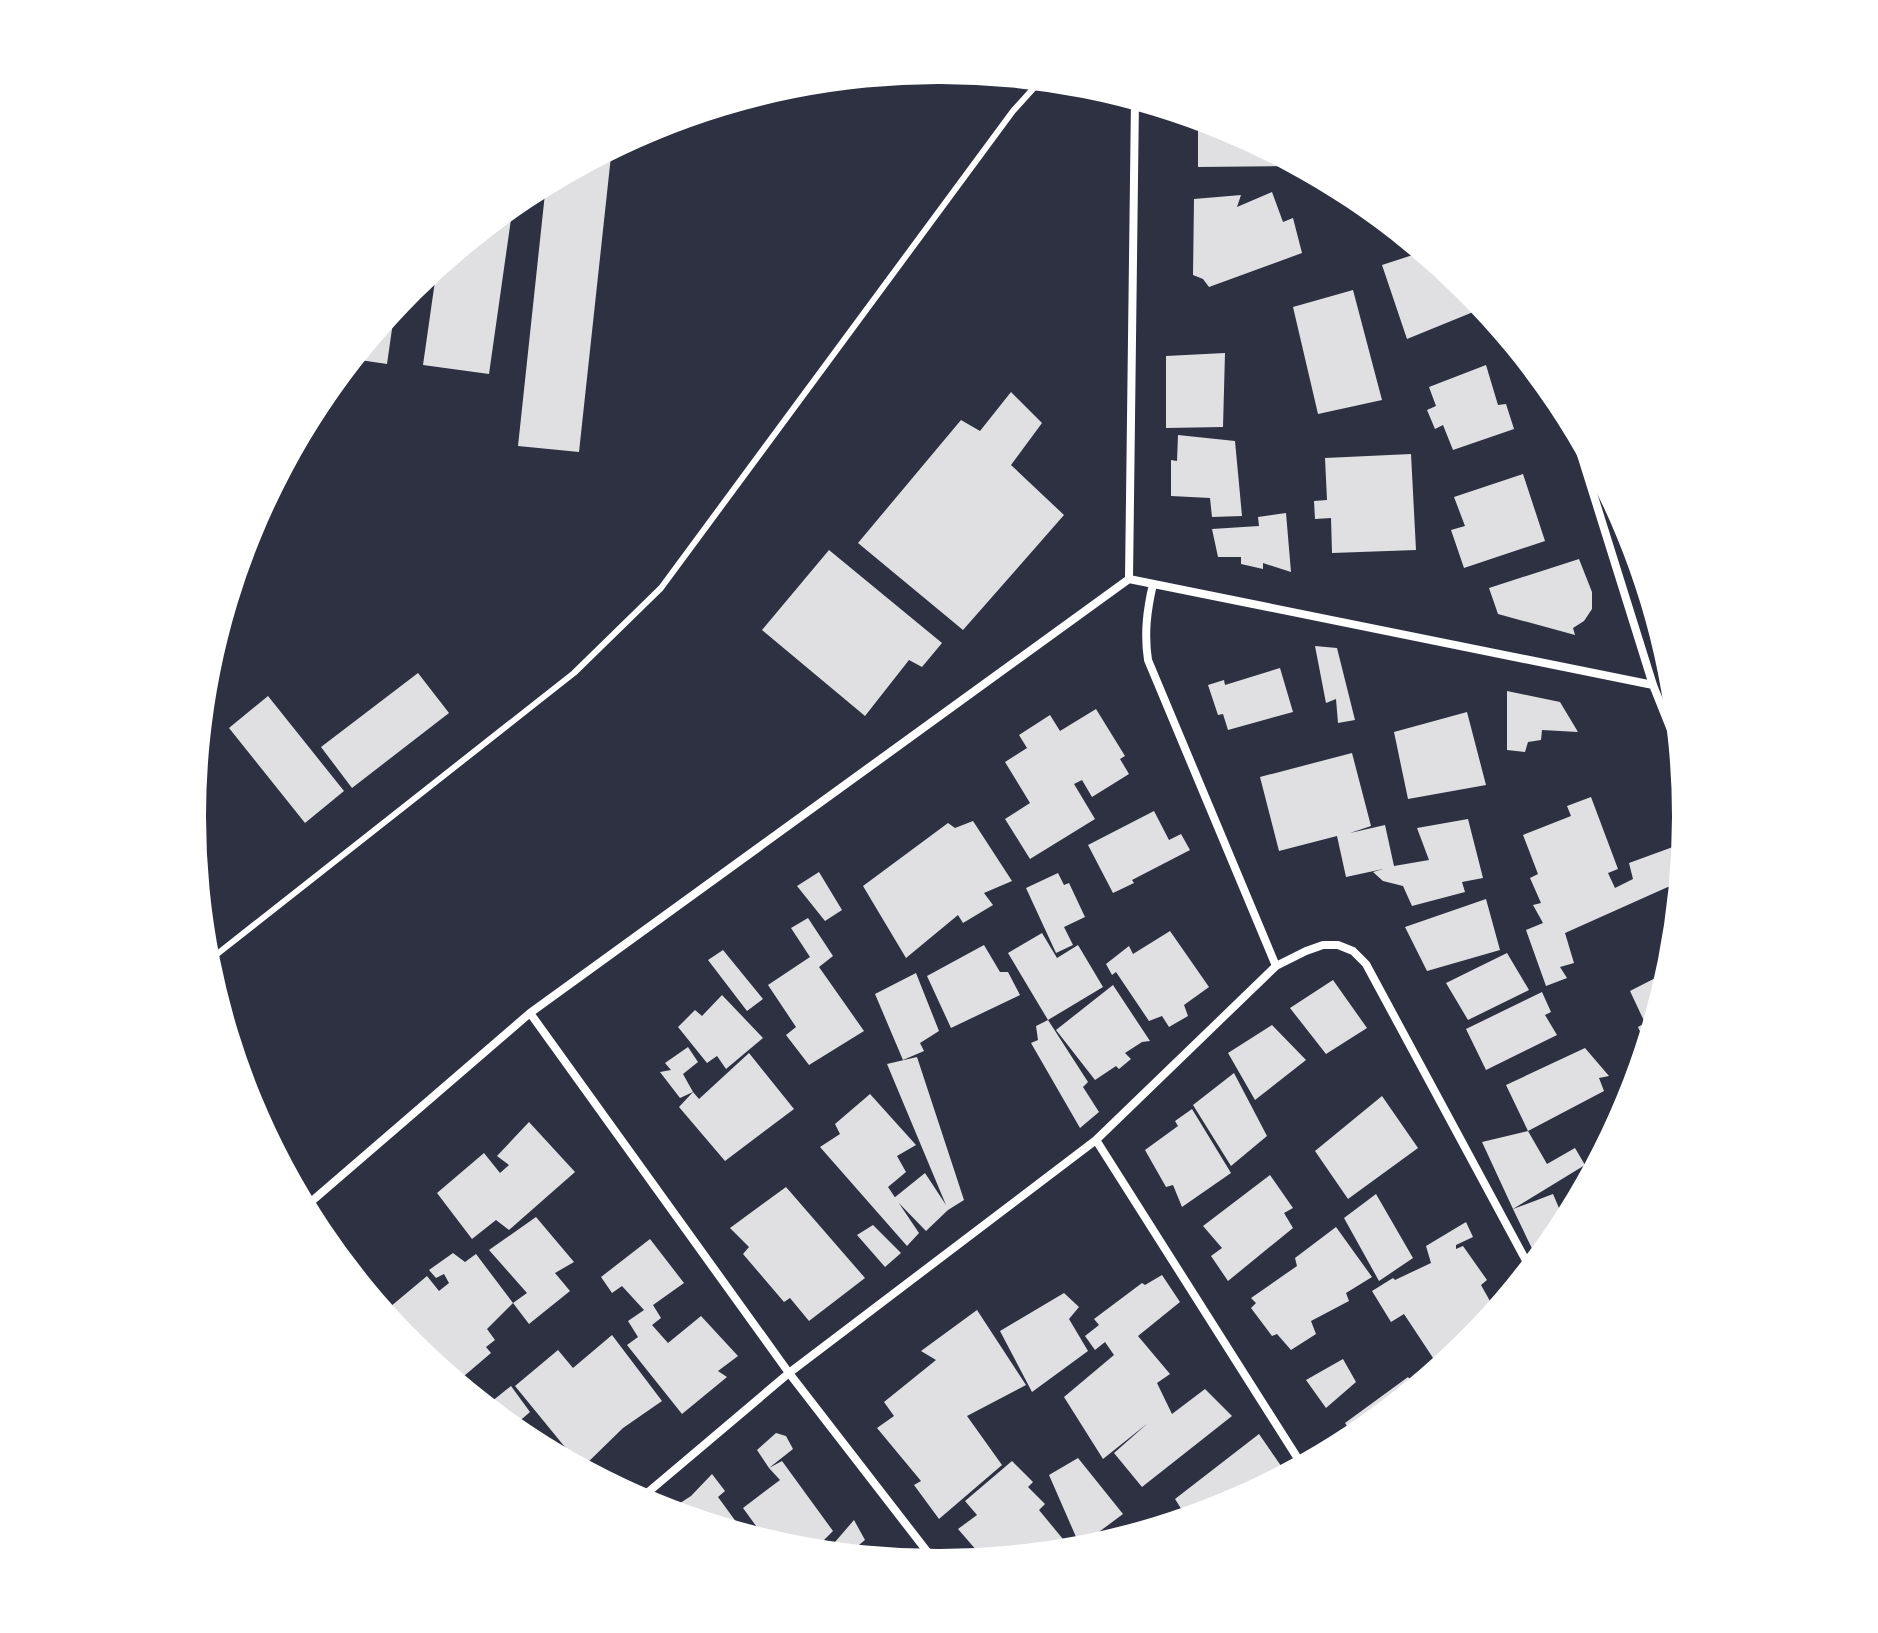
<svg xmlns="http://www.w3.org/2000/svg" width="1878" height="1633" font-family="'PT Sans',sans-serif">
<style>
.building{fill:#e0e0e3}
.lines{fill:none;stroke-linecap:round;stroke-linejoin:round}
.service{stroke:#fff;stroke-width:6}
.minor{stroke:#fff;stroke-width:8}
</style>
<rect width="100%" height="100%" fill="#2d3142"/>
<path class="building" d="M1198 119 1225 127 1286 160V166L1198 167Z
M601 155 611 156 579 452 518 446 546 184Z
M1272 192 1283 222 1293 218 1302 253 1209 287 1203 279 1193 275 1194 199 1241 195 1237 207Z
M513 205 489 374 423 365 437 267Z
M1422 252 1467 289 1483 308 1407 339 1382 265Z
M1353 290 1382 400 1318 414 1293 307Z
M395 308 387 364 353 359 361 350Z
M1225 353 1223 427 1166 428V356Z
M1486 365 1498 405 1506 404 1514 429 1453 450 1443 425 1435 429 1427 410 1436 406 1429 387Z
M1011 392 1042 423 1011 465 1064 515 963 630 858 543 961 420 980 431Z
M1178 435 1235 441 1242 516 1212 517 1210 498 1171 496V460L1177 461Z
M1411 454 1416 550 1332 553 1331 518 1315 519 1314 501 1327 500 1325 458Z
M1523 474 1545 541 1464 568 1451 530 1465 526 1454 497Z
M1286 513 1291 572 1263 563V569L1241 564V557H1218L1212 529 1259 526 1258 517Z
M829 550 942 643 922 667 909 660 865 716 762 630Z
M1579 559 1592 592V609L1584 621 1573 628 1575 635 1498 614 1489 588Z
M1315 646 1337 648 1355 720 1338 723 1336 699 1326 703Z
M1280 668 1293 712 1228 730 1223 714 1218 715 1208 685 1224 680 1225 685Z
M418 673 449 713 352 788 321 747Z
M1507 691 1560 702 1578 732 1542 730 1541 740 1528 742 1525 752 1507 750Z
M268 696 344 791 305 823 229 728Z
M1096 709 1125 756 1120 759 1129 774 1092 797 1082 780 1074 784 1095 819 1030 859 1005 819 1030 803 1005 762 1027 748 1019 735 1050 715 1060 731Z
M1467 712 1486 785 1408 799 1394 732Z
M1352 753 1371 826 1350 833 1385 825 1394 866 1429 860 1417 828 1468 819 1483 878 1462 882 1465 892 1412 906 1403 886 1383 881 1373 872 1383 869 1346 877 1337 836 1279 851 1260 777Z
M1591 797 1618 869 1608 873 1615 888 1633 879 1629 863 1681 844 1679 882 1565 933 1574 963 1560 967 1567 978 1546 986 1526 930 1543 923 1533 905 1541 903 1530 878 1538 874 1523 835 1571 816 1567 806Z
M1154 811 1169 840 1181 834 1190 850 1132 880 1134 883 1113 893 1088 845Z
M973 821 1012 881 984 893 993 905 963 923 958 915 906 958 863 886 948 823 955 828Z
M819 872 842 910 825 921 797 886Z
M1058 873 1064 885 1069 883 1085 917 1064 927 1073 945 1056 953 1026 888Z
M1486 899 1500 950 1427 971 1405 927Z
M808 918 833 956 819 967 864 1031 809 1065 786 1035 796 1027 768 985 810 957 791 928Z
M1170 931 1209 987 1184 1005 1188 1016 1169 1027 1162 1016 1149 1021 1116 972 1112 975 1106 964 1129 946 1133 954Z
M1042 933 1057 958 1078 945 1103 987 1048 1020 1008 953Z
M984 945 1000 972H1008L1020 995 951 1028 927 976Z
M723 950 763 999 747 1011 708 960Z
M1507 953 1529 990 1468 1020 1446 983Z
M1669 971 1646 1045 1638 1027 1645 1023 1630 991Z
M916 973 939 1031 920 1043 924 1051 903 1060 875 994Z
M1333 980 1367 1028 1326 1054 1290 1008Z
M1113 985 1150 1041 1142 1042 1125 1053 1131 1059 1119 1069 1116 1066 1095 1080 1056 1030Z
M1542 992 1551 1012 1545 1015 1557 1035 1486 1070 1466 1029Z
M722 995 763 1038 726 1069 717 1056 707 1063 678 1027 695 1010 702 1016Z
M1048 1020 1088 1082 1083 1087 1099 1112 1080 1128 1031 1043 1038 1040 1036 1026Z
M1272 1025 1306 1060 1255 1100 1228 1053Z
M688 1047 698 1062 683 1074 693 1092 680 1098 660 1072 671 1070 665 1063Z
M1585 1048 1609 1076 1599 1078 1604 1091 1528 1131 1506 1085Z
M749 1053 794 1109 725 1161 679 1107 693 1092 699 1099Z
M917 1057 964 1200 948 1210 926 1231 894 1198 925 1173 946 1205 887 1064Z
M1234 1073 1267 1136 1231 1166 1193 1105Z
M1635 1082 1630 1098 1629 1102 1622 1087Z
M870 1094 916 1145 897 1156 906 1172 888 1187 919 1233 907 1246 820 1147 840 1134 835 1124Z
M1382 1096 1418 1148 1348 1199 1315 1151Z
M1192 1109 1231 1173 1182 1207 1173 1185 1166 1187 1145 1150 1178 1126 1175 1121Z
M529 1122 575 1172 509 1230 496 1220 472 1239 437 1193 484 1153 500 1173 509 1165 497 1156Z
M1528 1131 1547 1164 1575 1148 1585 1165 1513 1209 1553 1194 1565 1222 1537 1259 1513 1209 1482 1142Z
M1270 1175 1293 1208 1284 1213 1293 1228 1228 1281 1211 1256 1222 1248 1203 1226Z
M786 1187 865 1278 809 1321 790 1298 784 1302 743 1254 749 1247 730 1228Z
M1376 1194 1413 1258 1379 1281 1344 1218Z
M536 1217 574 1262 555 1273 570 1291 529 1324 513 1303 527 1293 489 1250Z
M1466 1222 1473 1237 1456 1245V1249L1463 1246 1487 1280 1481 1285 1495 1310 1467 1345 1439 1367 1404 1314 1391 1322 1372 1291 1393 1278 1395 1280 1431 1263 1426 1246Z
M873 1225 901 1253 885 1267 857 1235Z
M1336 1227 1372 1277 1346 1293 1349 1301 1311 1321 1316 1334 1291 1350 1277 1334 1272 1336 1251 1308 1256 1303 1251 1298 1297 1266 1295 1258Z
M650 1239 684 1283 653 1305 661 1318 652 1325 668 1343 701 1316 738 1356 718 1371 727 1377 682 1414 627 1345 638 1337 628 1321 644 1310 622 1286 612 1293 601 1277Z
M453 1253 465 1262 476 1254 513 1303 487 1329 495 1340 486 1347 491 1353 457 1382 411 1344 384 1312 427 1276 439 1291 449 1283 444 1274 436 1278 429 1270Z
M1162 1275 1180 1302 1138 1336 1170 1374 1157 1383 1172 1414 1205 1389 1232 1416 1142 1487 1114 1453 1148 1423 1103 1459 1064 1397 1114 1355 1105 1342 1095 1350 1085 1336 1099 1325 1094 1319 1142 1283 1145 1285Z
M1064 1293 1079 1307 1069 1319 1088 1351 1032 1392 1000 1331Z
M977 1310 1026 1385 967 1416 1002 1465 939 1519 914 1485 921 1481 877 1428 894 1416 884 1402 936 1360 921 1351Z
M612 1335 662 1401 623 1428 582 1468 515 1386 558 1350 573 1368Z
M1343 1359 1356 1382 1326 1408 1306 1380Z
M1408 1377 1416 1386 1354 1437 1345 1423Z
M511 1386 530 1412 515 1425 522 1436 486 1406Z
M776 1433 786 1436 793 1449 769 1468 757 1450Z
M1259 1434 1286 1473 1224 1506 1187 1518 1175 1499Z
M1078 1458 1123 1514 1080 1546 1049 1475Z
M782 1461 833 1531 815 1549 818 1551 793 1549 767 1541 743 1508 780 1480 769 1468Z
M1012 1461 1033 1482 1028 1487 1045 1504 1039 1510 1072 1550 984 1559 958 1529 977 1515 965 1501Z
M712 1474 725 1491 718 1497 745 1534 680 1514 674 1507 691 1496Z
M854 1520 865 1540 848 1554 830 1552 829 1549Z"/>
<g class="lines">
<path class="service" d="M207 962 574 673 661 588 1013 111 1041 80"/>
<path class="minor" d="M1135 99 1129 579 1653 685
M1572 426 1653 685 1679 750
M1153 584C1147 610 1144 633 1148 660L1276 966
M530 1013 789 1373 936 1563
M1096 1140 1302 1465
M305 1207 530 1013 1129 579
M640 1499 789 1373 1096 1140 1276 966 1306 951 1323 945H1338L1353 951 1366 964 1530 1268"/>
</g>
<path d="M0 0H1878V1633H0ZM938 84H940A732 732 0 0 1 1672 816V817A732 732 0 0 1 940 1549H938A732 732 0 0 1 206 817V816A732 732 0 0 1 938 84Z" fill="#fff" fill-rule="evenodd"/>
</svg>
